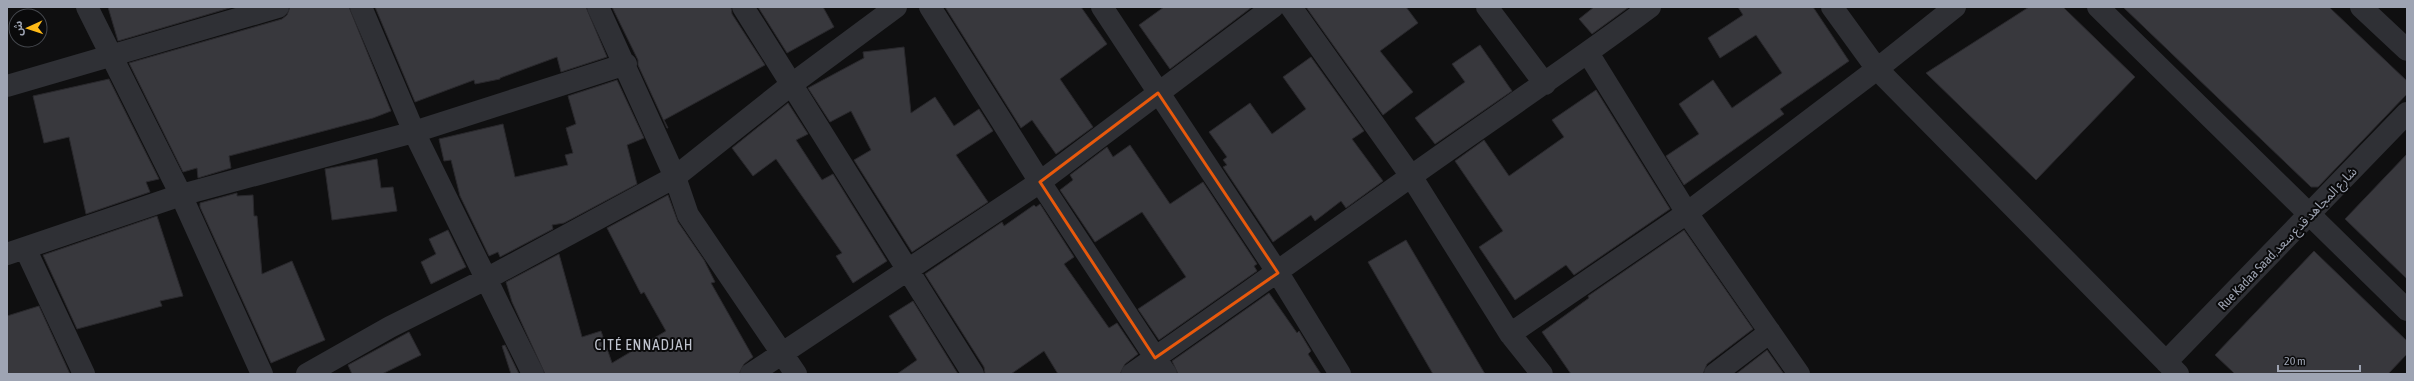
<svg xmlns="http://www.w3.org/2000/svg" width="2414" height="381" font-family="'Asap Condensed','Noto Sans Arabic',sans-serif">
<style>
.building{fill:#38383d;stroke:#29282c}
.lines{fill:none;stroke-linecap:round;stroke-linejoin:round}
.minor{stroke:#2f3035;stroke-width:22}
.marked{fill:none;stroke:#e8590c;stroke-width:3;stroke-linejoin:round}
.labels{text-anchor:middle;stroke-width:4;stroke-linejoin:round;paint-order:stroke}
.street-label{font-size:13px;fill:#9ea4b3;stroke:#0a0a0b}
.quarter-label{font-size:15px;letter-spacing:1px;fill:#bfc3ce;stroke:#0a0a0b}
</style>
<rect width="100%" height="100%" fill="#0f0f10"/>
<path class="building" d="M108 7H233L118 41Z
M290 7H349L391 111 373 118 229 156 231 168 198 178 197 168 183 172 129 63 282 19 287 15Z
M375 7H586L607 57 561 72 557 57 500 78V79L475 84 474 80 415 102Z
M612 7H731L732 14 765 65 664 120 668 128H667L638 65V60Z
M758 7H823L834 27 787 53Z
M945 7H1081L1107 44 1060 79 1093 127 1056 154 1032 120 1021 128Z
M1164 7H1252L1170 69 1139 25Z
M1306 7H1406L1418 23 1380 51 1413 92 1383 115Z
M1594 7H1629L1592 34 1579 19Z
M1738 7H1813L1849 61 1780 109 1784 114 1684 185 1666 156 1699 134 1679 104 1713 80 1732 108 1782 73 1756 35 1720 58 1708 38 1743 15Z
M2029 7H2063L2135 77 2036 180 1926 73Z
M2123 7H2329L2407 81V94L2318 187H2311Z
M1480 45 1512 91 1435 144 1415 118 1465 82 1452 64Z
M904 47 911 113 935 97 954 126 979 109 993 131 956 155 988 202 912 252 854 160 871 150 851 111 830 122 808 88 864 58 863 52Z
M1311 57 1364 131 1352 139 1383 181 1346 208 1341 201 1315 221 1311 215 1273 242 1223 167 1227 165 1223 160 1227 157 1209 132 1250 103 1272 134 1306 109 1283 77Z
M109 79 159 179 146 182 150 192 86 214 69 137 44 143 33 96Z
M617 80 644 138 627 145 637 184 564 223 552 225 553 229 500 257 498 252 489 256 460 196 451 160 444 161 439 139 503 124 515 177 568 165 565 155 573 153 566 128 576 124 568 96Z
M1596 90 1670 209 1574 275 1566 265 1515 300 1479 247 1503 231 1455 161 1484 140 1509 176 1564 137 1552 120Z
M788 103 808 134 796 140 822 180 833 174 887 261 853 283 836 256 842 253 776 159 753 176 732 148Z
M1130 145 1170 204 1203 182 1257 264 1254 266 1257 271 1159 340 1138 309 1186 277 1142 212 1095 242 1060 190 1073 180 1070 175 1107 147 1113 157Z
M2407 154V279L2345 219Z
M377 159 381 188 393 187 397 211 332 220 325 169Z
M237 193V196L253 195 254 216H257L262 274 292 261 325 340 271 363 200 207V203Z
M668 195 678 222 704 260 715 282 711 283 753 357 744 364 739 374H545L512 302 506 282 559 254 582 337 601 331 612 363 666 331 644 292 641 294 607 228Z
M1040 204 1074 257 1064 264 1109 328 1117 323 1138 354 1125 364 1120 374H1058L1044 351 1011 374H985L984 367 925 274 1002 222 1004 226 1034 205 1036 207Z
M157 216 183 296 160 301 162 306 77 329 43 255Z
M448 230 466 267 431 284 421 262 436 254 429 239Z
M1684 230 1753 329 1707 364 1703 374H1571L1542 332 1589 298 1588 296Z
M1406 240 1485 374H1433L1368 262Z
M2314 251 2407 341V354L2388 374H2235L2215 355Z
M1269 293 1297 333 1299 331 1311 351 1308 354 1321 374H1178L1172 361Z
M913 301 958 374H897L917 360 889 316Z
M39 306 70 374H7V316Z
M409 332 421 355 382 374H352L348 365Z
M505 345 519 374H511L502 346Z
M1767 350 1784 374H1736Z"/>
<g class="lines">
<path class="minor" d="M87 7 181 195 262 374
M361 7 414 132 533 374
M598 7 675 177 688 215 796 374
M743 7 973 374
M930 7 1040 182 1166 374
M1102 7 1278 273 1340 374
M1291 7 1411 176 1510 334 1542 374
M1487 7 1545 84
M1955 7 1877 69 2178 374
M2098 7 2407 310
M2361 7 2407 50
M1588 53 1687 213 1799 374
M7 86 278 7
M25 248 84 374
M7 254 181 195 414 132 626 64
M1510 334 1687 213 1877 69 1832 7
M2166 362 2407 113
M307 374 390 327 488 278 675 177 792 84 896 7
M751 374 1040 182 1273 7
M1132 374C1225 309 1318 243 1410 177 1490 120 1571 66 1650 7
M1715 374 1770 332"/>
</g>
<path class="marked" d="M1158 93 1278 273 1155 358 1040 182Z"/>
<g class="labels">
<g class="street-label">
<text transform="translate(2287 238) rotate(-46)" y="5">Rue Kadaa Saad,شارع المجاهد قدع سعد</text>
</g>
<g class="quarter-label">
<text x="644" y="350">CITÉ ENNADJAH</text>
</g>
</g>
<rect width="2414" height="381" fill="none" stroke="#9ea4b3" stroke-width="16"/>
<g transform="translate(28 28) rotate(267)"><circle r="19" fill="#0a0a0b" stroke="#45484e"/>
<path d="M0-3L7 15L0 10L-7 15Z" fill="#ffbb18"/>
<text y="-6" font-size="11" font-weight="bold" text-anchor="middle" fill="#9ea4b3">ش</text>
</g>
<path d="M2278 365v6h82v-6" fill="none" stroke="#9ea4b3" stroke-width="2"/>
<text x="2284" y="365" font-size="12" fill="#9ea4b3" stroke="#0a0a0b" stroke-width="3" paint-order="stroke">20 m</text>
</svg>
